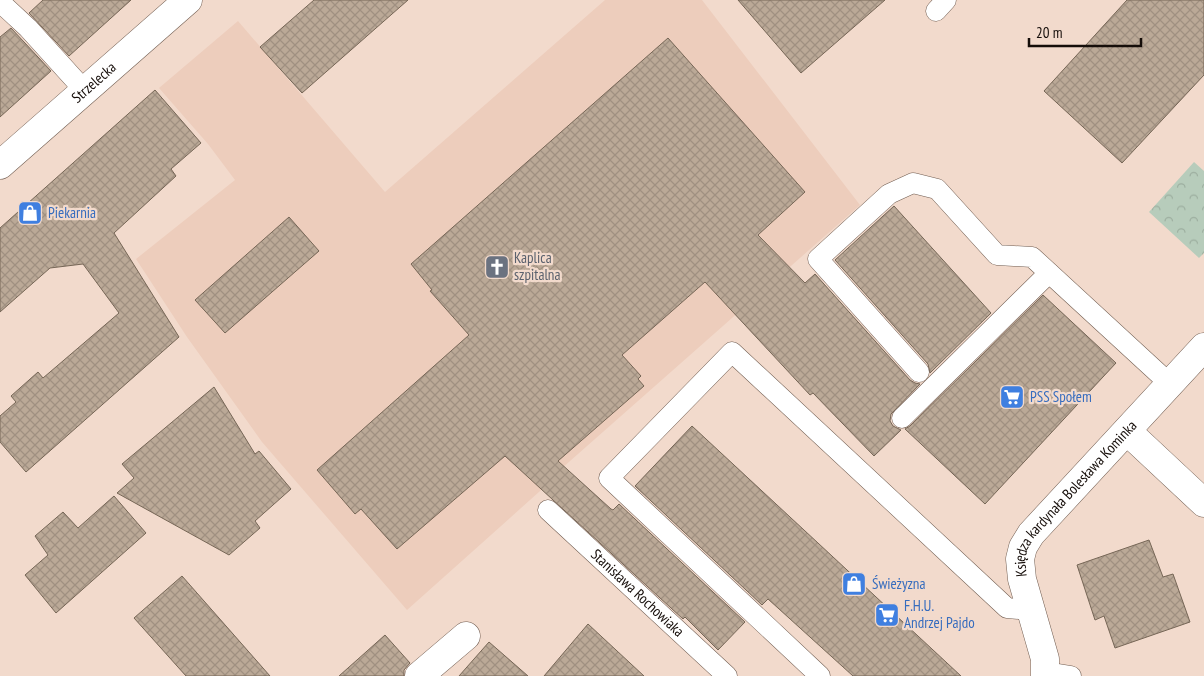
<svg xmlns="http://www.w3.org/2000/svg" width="1204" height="676" font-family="'PT Sans Narrow',sans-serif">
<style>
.built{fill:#edcdbc}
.park{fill:url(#park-crowns)}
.building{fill:url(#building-cross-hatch);stroke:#766656}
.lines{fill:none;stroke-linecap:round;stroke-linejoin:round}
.service-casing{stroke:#725e52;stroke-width:21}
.minor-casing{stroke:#725e52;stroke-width:29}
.service{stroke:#fff;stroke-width:20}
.minor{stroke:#fff;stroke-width:28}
.labels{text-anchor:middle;stroke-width:4.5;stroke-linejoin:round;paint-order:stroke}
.street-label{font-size:15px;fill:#150d09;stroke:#f2dacc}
.shop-label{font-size:15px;fill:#366cbe;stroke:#f2dacc;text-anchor:start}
.worship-label{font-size:15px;fill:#5b616d;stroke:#f2dacc;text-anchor:start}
</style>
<defs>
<pattern id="park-crowns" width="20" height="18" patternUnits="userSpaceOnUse" patternTransform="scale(1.25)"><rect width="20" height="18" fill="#b7ccbb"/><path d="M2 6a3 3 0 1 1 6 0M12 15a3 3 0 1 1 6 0" fill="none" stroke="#9cae9f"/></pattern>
<pattern id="building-cross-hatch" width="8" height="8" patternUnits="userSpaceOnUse" patternTransform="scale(1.25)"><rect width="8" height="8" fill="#bba997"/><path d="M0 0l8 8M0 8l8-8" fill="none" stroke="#a09081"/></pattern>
</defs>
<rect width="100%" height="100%" fill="#f2dacc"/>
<path class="built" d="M605 0H702L860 205 561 469 549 483 407 610 262 442 187 337 136 259 235 180 208 144 159 88 238 21 385 192Z"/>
<path class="park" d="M1194 162 1204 171V253L1199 258 1149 212Z"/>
<path class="building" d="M43 0H131L69 56 29 13Z
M314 0H408L302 93 260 47Z
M738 0H885L801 73Z
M1127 0H1204V75L1122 163 1044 91Z
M11 28 51 71 0 117V37Z
M668 38 805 192 758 235 805 283 815 274 910 380 915 383 920 384 891 414 890 421 893 426 901 430 874 456 813 393 810 395 705 282 622 355 641 376 638 379 644 386 558 461 611 509 613 510 619 504 745 622 718 650 685 617 683 619 505 456 397 549 361 509 355 514 317 470 469 335 430 291 432 290 411 264Z
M155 90 201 143 171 169 176 176 114 233 179 337 26 472 0 442V416L16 402 11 396 38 372 43 378 119 313 83 264 50 268 0 312V228Z
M894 206 991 313 930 373 928 364 835 260Z
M289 217 319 251 225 333 195 300Z
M1043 295 1116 363 985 504 905 429 910 426Z
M214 387 255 454 259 451 291 489 255 521 260 528 229 555 117 493 134 478 122 464Z
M692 426 818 543 961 676H853L768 599 762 605 635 486Z
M114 496 146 533 56 613 25 575 48 555 35 536 63 512 78 528Z
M1149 540 1163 577 1173 574 1190 622 1115 648 1104 616 1095 620 1077 565Z
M182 576 270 676H186L134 618Z
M588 624 644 676H544Z
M385 635 410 663 404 670V676H339Z
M489 642 528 676H459Z"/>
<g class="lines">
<defs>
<g id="service">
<path d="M0 2 28 28 85 91"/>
<path d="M936 11 946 0"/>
<path d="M919 372 818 259 889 194 913 183 937 189 997 255 1032 257 1170 384"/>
<path d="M902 418 1049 273"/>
<path id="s1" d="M548 510 727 676"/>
<path d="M1046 672 1071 676"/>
<path d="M820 676 609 478 732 352 1007 608 1031 610"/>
</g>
<g id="minor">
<path id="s2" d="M0 165 188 0"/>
<path d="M1127 431 1204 503"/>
<path d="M419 676 466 636"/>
<path id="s3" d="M1045 676V659L1022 579 1020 559 1023 547 1031 534 1204 347"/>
</g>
</defs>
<use href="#service" class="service-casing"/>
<use href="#minor" class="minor-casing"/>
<use href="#service" class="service"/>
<use href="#minor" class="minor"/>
</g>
<defs>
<symbol id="shop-square" viewBox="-11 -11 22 22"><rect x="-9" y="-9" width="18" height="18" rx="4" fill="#3f7fe0" stroke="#f2dacc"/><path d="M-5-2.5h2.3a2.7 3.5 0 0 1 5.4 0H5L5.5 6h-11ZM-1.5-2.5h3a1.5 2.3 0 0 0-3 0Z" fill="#fff"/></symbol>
<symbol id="church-square" viewBox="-11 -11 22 22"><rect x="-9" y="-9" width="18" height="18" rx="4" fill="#6b7280" stroke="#f2dacc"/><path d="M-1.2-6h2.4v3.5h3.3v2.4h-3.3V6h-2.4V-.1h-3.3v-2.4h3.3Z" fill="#fff"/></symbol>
<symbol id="supermarket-square" viewBox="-11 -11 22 22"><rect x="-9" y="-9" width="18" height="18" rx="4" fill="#3f7fe0" stroke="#f2dacc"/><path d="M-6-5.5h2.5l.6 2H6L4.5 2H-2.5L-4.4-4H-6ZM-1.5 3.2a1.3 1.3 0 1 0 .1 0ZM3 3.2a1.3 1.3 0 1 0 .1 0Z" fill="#fff"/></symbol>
</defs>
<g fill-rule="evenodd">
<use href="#shop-square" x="16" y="199" width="28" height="28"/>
<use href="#church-square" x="483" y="253" width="28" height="28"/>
<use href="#supermarket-square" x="998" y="383" width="28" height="28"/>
<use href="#shop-square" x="840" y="570" width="28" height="28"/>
<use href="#supermarket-square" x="873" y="601" width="28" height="28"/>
</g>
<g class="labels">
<g class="street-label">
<text dy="5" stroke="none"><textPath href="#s2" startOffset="125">Strzelecka</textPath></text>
<text dy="5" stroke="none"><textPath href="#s3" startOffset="201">Księdza kardynała Bolesława Kominka</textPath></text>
<text dy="5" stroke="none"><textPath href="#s1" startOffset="122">Stanisława Rochowiaka</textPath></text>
</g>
<g class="shop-label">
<text x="48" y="218">Piekarnia</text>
<text x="1030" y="402">PSS Społem</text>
<text x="872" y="589">Świeżyzna</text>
<text x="904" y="611">F.H.U.<tspan x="904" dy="17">Andrzej Pajdo</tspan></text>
</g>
<g class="worship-label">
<text x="514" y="263">Kaplica<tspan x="514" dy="17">szpitalna</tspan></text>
</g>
</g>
<path d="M1029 38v8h112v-8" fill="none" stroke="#150d09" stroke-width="2.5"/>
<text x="1036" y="38" font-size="15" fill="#150d09" stroke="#f2dacc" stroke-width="4" paint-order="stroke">20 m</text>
</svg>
